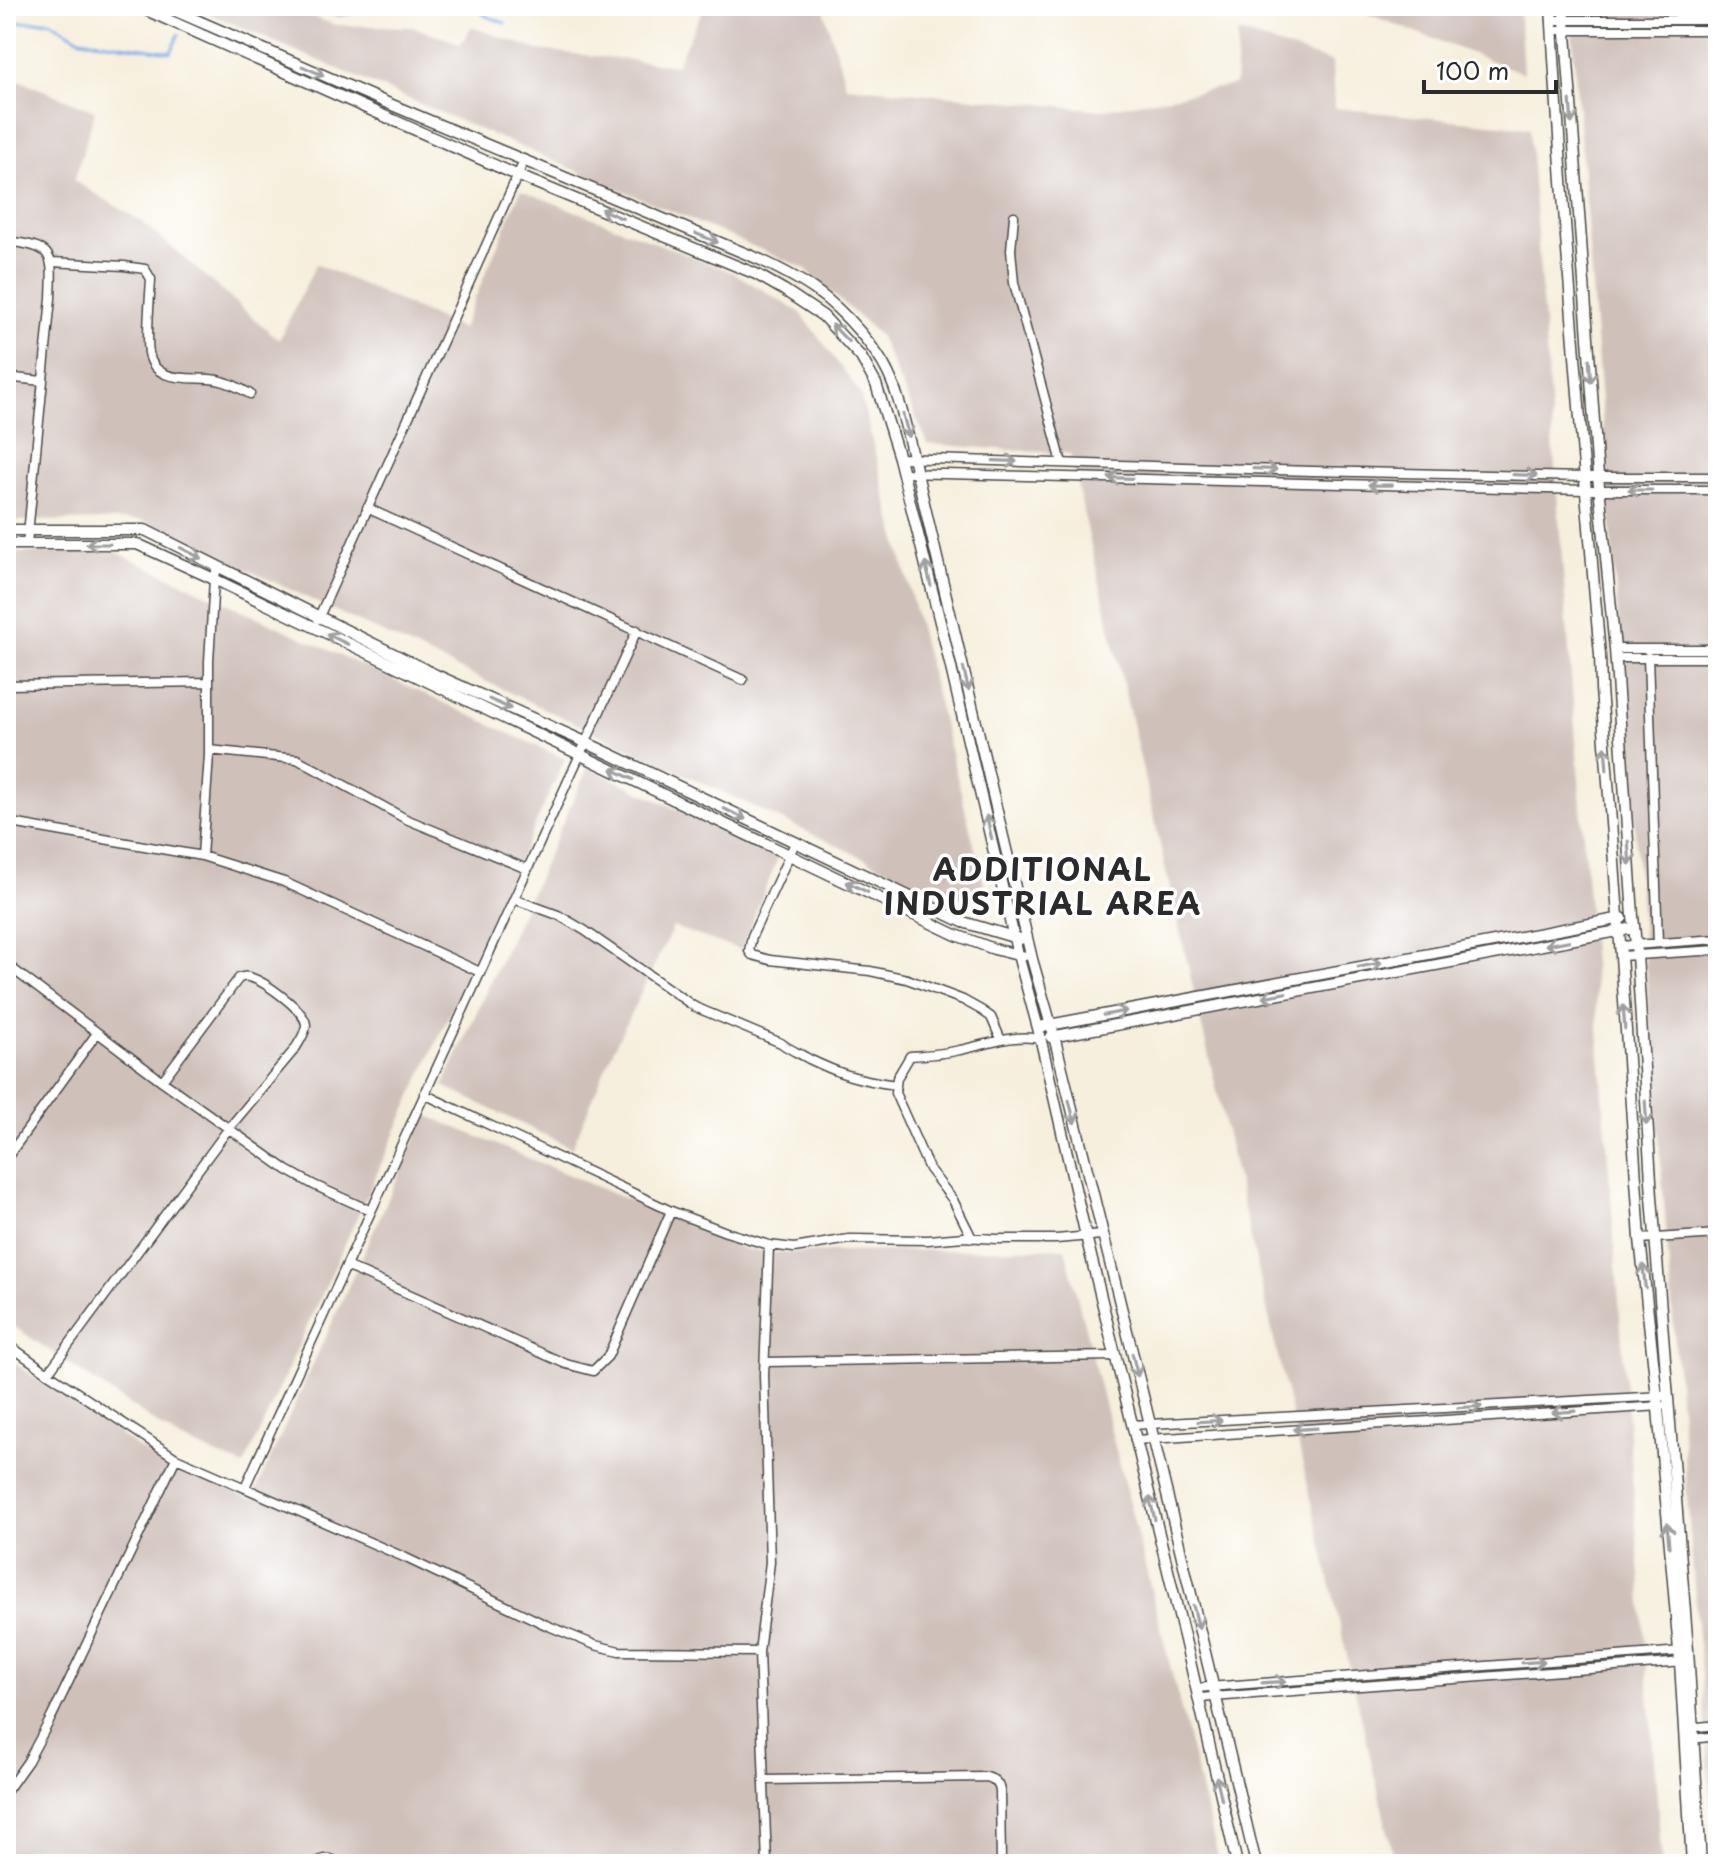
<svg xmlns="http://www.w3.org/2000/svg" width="1724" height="1870" font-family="'Playpen Sans',sans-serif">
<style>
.industrial{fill:#cfc0ba}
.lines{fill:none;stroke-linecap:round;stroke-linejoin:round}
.stream{stroke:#7ba9e5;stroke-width:3}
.minor-casing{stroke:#494846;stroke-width:11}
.tertiary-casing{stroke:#494846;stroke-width:13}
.minor{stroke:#fff;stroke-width:8}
.tertiary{stroke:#fff;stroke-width:10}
.oneway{stroke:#a0a0a0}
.labels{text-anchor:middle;stroke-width:7;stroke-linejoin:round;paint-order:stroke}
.district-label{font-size:30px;font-weight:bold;letter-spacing:2px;fill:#2b2b2b;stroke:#fff}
</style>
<rect width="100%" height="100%" fill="#fff"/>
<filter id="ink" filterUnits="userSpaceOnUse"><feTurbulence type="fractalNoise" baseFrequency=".0125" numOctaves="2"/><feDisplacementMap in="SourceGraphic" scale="16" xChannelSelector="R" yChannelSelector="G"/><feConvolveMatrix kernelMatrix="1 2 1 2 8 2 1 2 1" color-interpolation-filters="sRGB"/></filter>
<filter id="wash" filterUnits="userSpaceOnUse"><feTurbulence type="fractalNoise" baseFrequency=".006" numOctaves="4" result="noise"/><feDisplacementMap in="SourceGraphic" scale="32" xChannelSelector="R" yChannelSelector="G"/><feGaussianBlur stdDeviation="1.8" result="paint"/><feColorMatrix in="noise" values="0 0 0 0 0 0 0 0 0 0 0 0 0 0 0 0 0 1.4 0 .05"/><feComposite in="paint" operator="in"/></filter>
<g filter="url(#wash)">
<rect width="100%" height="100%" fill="#f6efdd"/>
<path class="industrial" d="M200 6H281L336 25 413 27 461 44 471 27 538 50 676 65 705 6H812L824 10 846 86 1101 110 1235 85 1238 32 1332 62 1334 108 1529 128 1662 1864H1395L1070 454 928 444 879 335 804 268 198 9Z
M1347 6H1519L1523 73Z
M1570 6H1718V1864H1716Z
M6 75 95 111 74 181 141 221 279 340 316 264 462 329 521 190 734 273 801 313 860 393 986 892 953 900 141 520 6 521Z
M116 552 565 759 244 1466 178 1438 6 1321V553Z
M588 767 778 857 741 950 673 927 613 1050 572 1148 443 1086Z
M426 1115 745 1249 775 1253 1065 1248 1220 1864H6V1357L156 1460 252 1499Z"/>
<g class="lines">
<path class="stream" d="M303 6 307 12 340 15 392 6
M474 6 486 16 505 23
M192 7V6
M6 23 50 21 80 39 171 52 179 34"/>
</g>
</g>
<g filter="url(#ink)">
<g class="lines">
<defs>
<path id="minor" d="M1551 20H1718
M1552 30H1718
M1014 216 1011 250 1014 283 1062 463
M6 241C54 247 53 252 51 298L27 544
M52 262 124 266 145 269 151 279C150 299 146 334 149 353 154 385 193 376 217 380 229 382 240 388 250 394
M6 377 42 381
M899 458 1312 471 1584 477H1718
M903 473 1585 490H1718
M367 508 743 680
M318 619 524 161
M1615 649H1718
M1648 657 1658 943
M1615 658H1718
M6 685 209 682
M209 750 297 759 406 819 527 869
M6 822 202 856 209 755V661L214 579 218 566
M795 843 752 936 749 951 752 955 770 960 870 971 907 979 963 1000 981 1010 991 1017 1001 1040
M202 856 284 882 480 972
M514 899 558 915 584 930 695 1007 781 1043C790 1050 799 1053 809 1059 842 1075 860 1080 896 1085
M1620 946 1718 939
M1621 956 1718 950
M6 964 162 1081 287 1170 314 1185 371 1211
M424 1094 671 1211 726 1232 769 1245 794 1248 849 1239 928 1240 964 1237 997 1239H1056L1102 1235
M6 1159 97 1033
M972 1238 953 1200 929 1169 895 1093 897 1078 910 1056C927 1055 943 1054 960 1050 987 1045 1013 1033 1041 1039
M1640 1239 1718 1234
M346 1266 566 1364 593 1371 608 1356 671 1211
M6 1343 48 1373 176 1458 406 1558 546 1625 595 1645 619 1651 759 1652
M765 1362 1115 1356
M48 1373 229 1128 295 1049C299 1042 306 1033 306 1025 306 1011 265 982 252 978 245 976 247 976 239 978L162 1081
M1132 1425 1663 1396
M1135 1440 1661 1406
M245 1487 637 630
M1196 1688 1682 1651
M1199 1698 1684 1662
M1688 1728 1718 1725
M1691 1739 1718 1736
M764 1780 987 1777C994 1779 999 1783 1000 1791L1001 1864
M6 1792 28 1761 51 1718 176 1458
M6 1862 10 1864
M316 1864C324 1855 332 1859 342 1864
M767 1864 759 1652 770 1562 764 1375 769 1245"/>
<path id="tertiary" d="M137 6 519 176 756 274 784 290 823 316 861 357 876 384 899 458 945 642 1018 955 1038 1028 1086 1236 1185 1640 1237 1864
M164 6 385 102 761 260C805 281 828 295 860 332 871 345 881 358 888 373 899 396 904 420 910 444L1032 959 1054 1036 1150 1424 1256 1864
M1551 6C1563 223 1581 439 1600 655L1601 689 1621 956 1640 1239 1657 1397 1680 1662 1692 1864
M1564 6 1598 476 1615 649 1633 916 1637 955 1652 1197 1688 1650 1701 1864
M6 530H145L436 675 585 742 963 922 1020 939
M6 544H137L214 579 956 935 994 949 1022 956
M1044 1026 1622 918
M1051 1037 1634 928"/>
</defs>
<use href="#minor" class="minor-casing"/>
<use href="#tertiary" class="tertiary-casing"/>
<use href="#minor" class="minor"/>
<use href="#tertiary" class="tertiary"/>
</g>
<defs><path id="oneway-shaft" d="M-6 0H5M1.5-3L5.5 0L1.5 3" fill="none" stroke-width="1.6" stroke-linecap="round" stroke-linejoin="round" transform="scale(2)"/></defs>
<g class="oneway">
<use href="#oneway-shaft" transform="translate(313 71) rotate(24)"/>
<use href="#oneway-shaft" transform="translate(1571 112) rotate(86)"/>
<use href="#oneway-shaft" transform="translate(612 214) rotate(-157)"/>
<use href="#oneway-shaft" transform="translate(707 238) rotate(22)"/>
<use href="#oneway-shaft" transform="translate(840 333) rotate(-134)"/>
<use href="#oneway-shaft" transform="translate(1590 371) rotate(86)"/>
<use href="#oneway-shaft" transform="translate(906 426) rotate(75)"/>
<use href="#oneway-shaft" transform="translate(1005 461) rotate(2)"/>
<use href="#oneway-shaft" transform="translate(1265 469) rotate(2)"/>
<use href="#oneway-shaft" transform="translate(1525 475) rotate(2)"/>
<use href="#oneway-shaft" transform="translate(1120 478) rotate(-178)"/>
<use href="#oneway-shaft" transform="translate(1380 485) rotate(-179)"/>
<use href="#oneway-shaft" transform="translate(1640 490) rotate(-180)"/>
<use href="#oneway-shaft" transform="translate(98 544) rotate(-180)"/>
<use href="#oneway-shaft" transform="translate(191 553) rotate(27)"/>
<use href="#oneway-shaft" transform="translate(928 574) rotate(-104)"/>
<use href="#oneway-shaft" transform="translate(337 639) rotate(-154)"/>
<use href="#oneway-shaft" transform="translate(966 679) rotate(77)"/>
<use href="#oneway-shaft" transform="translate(500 704) rotate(24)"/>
<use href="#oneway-shaft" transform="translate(1606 758) rotate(-94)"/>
<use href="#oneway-shaft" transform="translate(622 774) rotate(-154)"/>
<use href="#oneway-shaft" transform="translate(735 814) rotate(26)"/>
<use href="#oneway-shaft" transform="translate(989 827) rotate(-103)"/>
<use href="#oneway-shaft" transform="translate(1629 853) rotate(86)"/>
<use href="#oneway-shaft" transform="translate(857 887) rotate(-154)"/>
<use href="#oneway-shaft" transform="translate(1557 943) rotate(169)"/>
<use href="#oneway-shaft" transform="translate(1370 965) rotate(-11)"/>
<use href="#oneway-shaft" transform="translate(1274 995) rotate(169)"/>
<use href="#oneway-shaft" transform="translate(1115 1013) rotate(-11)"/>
<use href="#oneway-shaft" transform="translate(1624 1017) rotate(-94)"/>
<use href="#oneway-shaft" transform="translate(1072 1112) rotate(76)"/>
<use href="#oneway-shaft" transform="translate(1646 1113) rotate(86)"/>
<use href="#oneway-shaft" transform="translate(1644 1276) rotate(-96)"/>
<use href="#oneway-shaft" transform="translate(1135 1365) rotate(76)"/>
<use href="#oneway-shaft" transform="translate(1470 1407) rotate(-3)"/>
<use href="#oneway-shaft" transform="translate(1564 1412) rotate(176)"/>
<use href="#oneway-shaft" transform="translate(1210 1421) rotate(-3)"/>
<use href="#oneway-shaft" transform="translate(1305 1429) rotate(176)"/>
<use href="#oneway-shaft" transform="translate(1152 1508) rotate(-104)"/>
<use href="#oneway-shaft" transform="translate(1668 1535) rotate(-95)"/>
<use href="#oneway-shaft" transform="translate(1196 1617) rotate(76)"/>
<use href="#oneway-shaft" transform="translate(1533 1662) rotate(-4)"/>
<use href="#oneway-shaft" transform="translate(1274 1682) rotate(-4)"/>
<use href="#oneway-shaft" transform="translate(1219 1788) rotate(-103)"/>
</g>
</g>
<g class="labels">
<g class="district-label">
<text x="1043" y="881">ADDITIONAL<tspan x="1043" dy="34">INDUSTRIAL AREA</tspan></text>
</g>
</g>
<rect width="1724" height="1870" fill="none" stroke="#fff" stroke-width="32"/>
<path d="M1424 80v12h132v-12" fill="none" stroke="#2b2b2b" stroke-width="4"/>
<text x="1436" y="80" font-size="24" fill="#2b2b2b" stroke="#ffffff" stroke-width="6" paint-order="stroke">100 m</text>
</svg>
